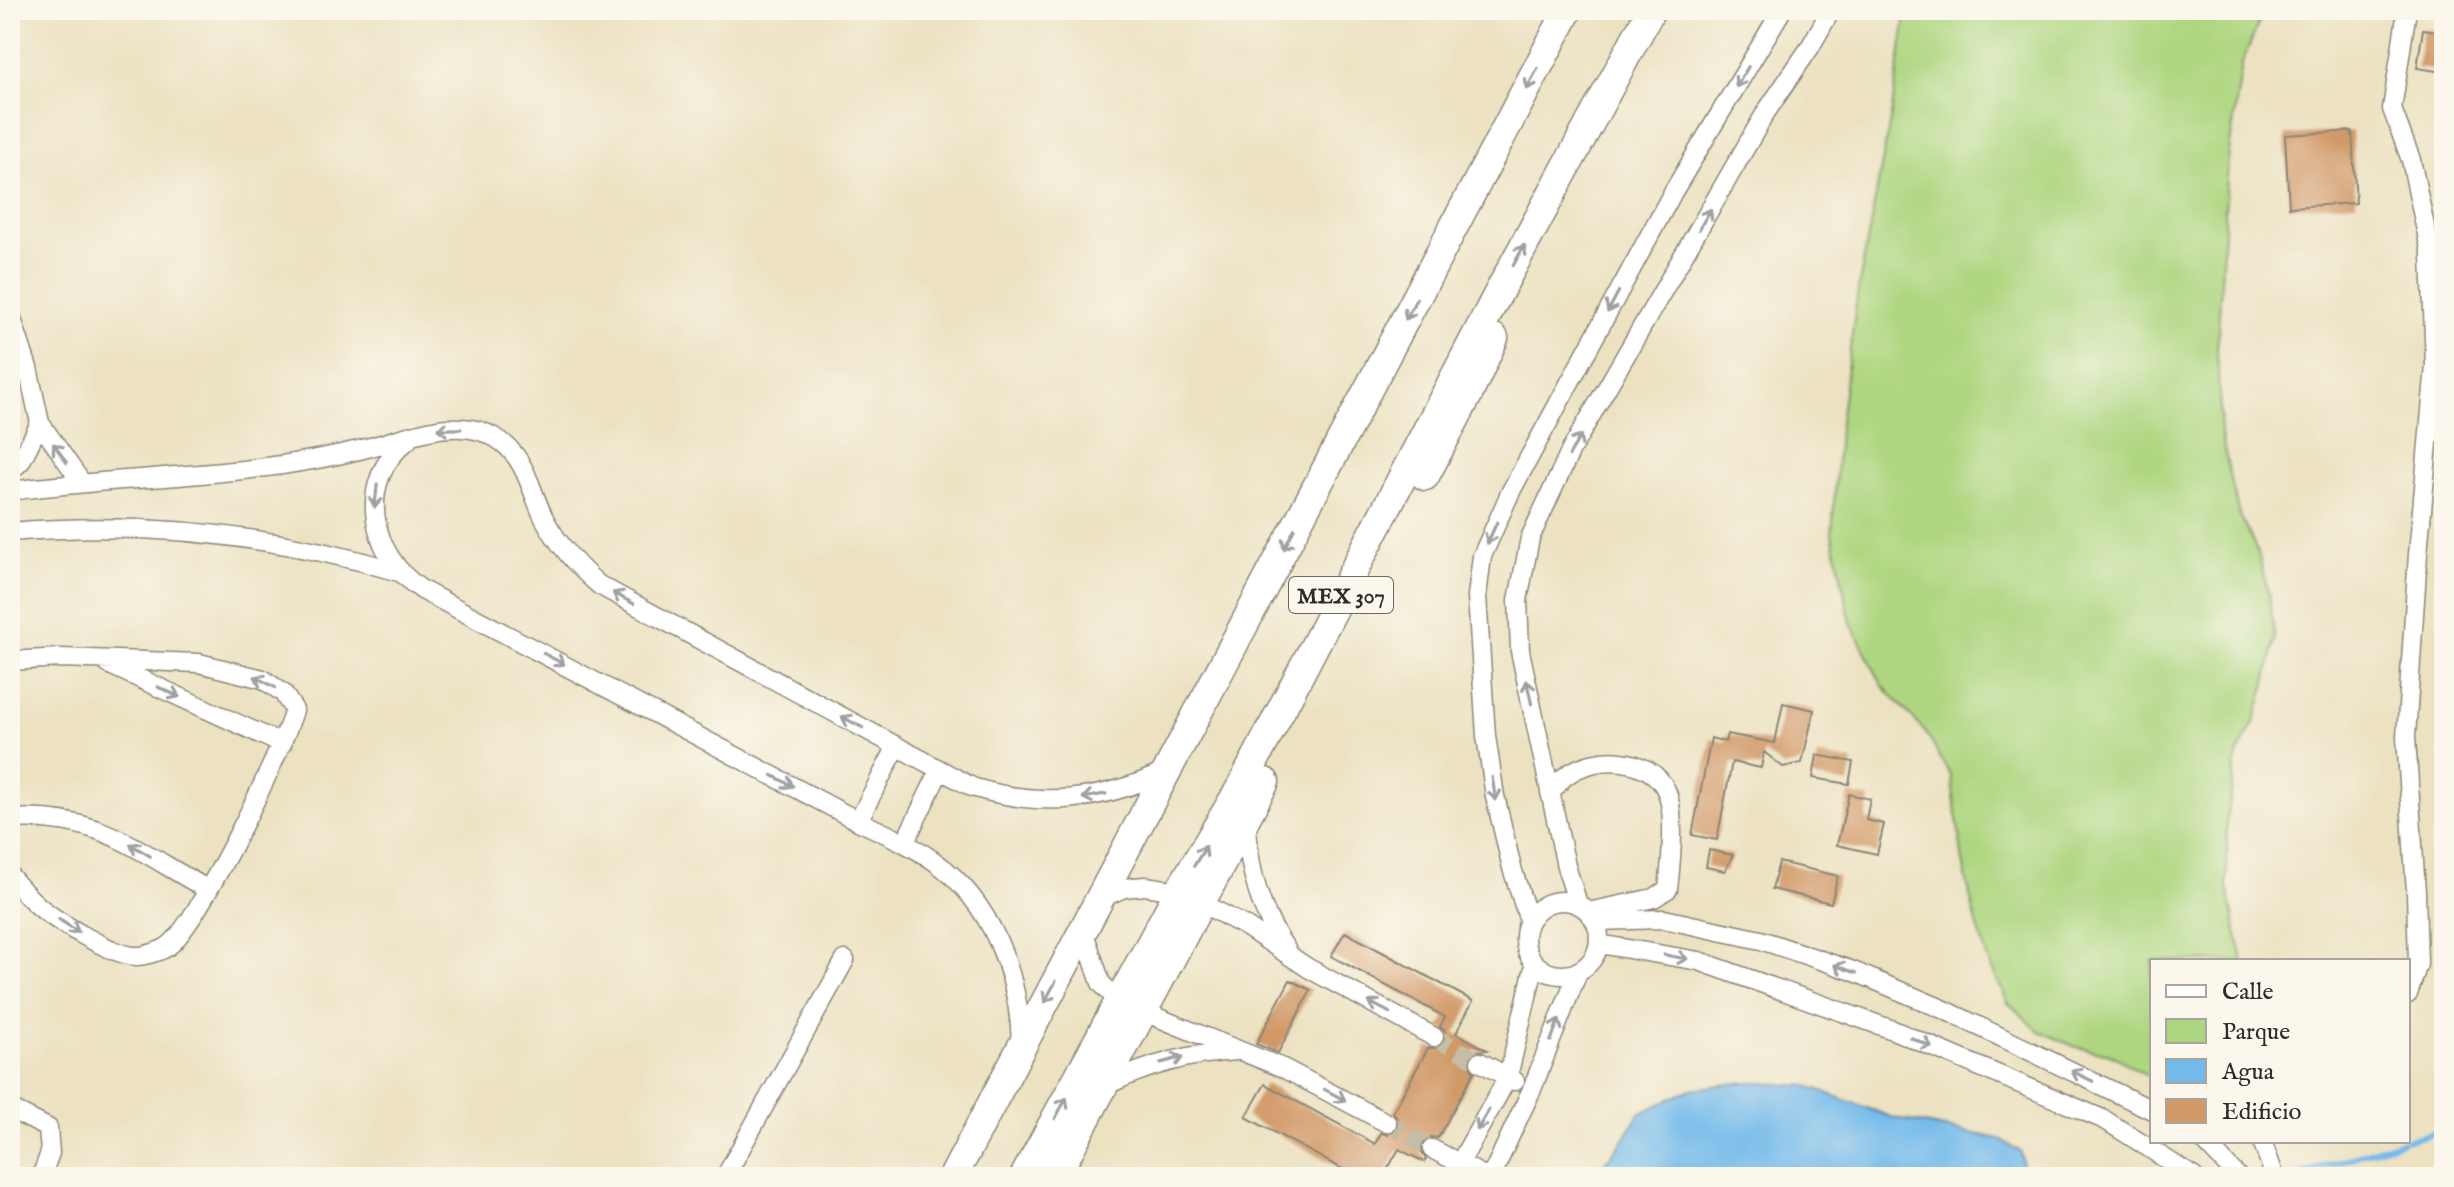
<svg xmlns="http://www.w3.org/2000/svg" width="2454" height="1187" font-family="'IM FELL English',serif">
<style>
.green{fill:#aed680;stroke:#6c8056;stroke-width:2}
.water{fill:#73baea;stroke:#4f728a;stroke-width:2}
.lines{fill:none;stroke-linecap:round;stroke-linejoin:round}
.stream{stroke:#73baea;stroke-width:6}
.building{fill:#d19967}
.minor-tunnel{stroke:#c5bda4;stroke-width:18;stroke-dasharray:18 9;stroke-linecap:butt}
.minor-casing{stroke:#8c8676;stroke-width:21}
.highway-casing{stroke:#8c8676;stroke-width:31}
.minor{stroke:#fff;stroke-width:18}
.highway{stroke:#fff;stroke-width:28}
.oneway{stroke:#a0a0a0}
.labels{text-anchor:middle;stroke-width:6;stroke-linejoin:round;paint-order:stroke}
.shield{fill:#fbf7ec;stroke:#696865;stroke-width:2}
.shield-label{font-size:22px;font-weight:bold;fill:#2b2b2b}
</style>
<rect width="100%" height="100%" fill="#fbf7ec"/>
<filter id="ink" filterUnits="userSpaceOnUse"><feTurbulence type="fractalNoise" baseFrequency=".0125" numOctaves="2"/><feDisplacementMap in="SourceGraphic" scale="16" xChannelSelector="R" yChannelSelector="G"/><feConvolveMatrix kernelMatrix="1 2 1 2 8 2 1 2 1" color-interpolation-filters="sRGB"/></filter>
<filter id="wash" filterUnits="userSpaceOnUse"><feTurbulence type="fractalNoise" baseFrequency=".006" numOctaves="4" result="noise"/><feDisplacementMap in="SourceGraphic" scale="32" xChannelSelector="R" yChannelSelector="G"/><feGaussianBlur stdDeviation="1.8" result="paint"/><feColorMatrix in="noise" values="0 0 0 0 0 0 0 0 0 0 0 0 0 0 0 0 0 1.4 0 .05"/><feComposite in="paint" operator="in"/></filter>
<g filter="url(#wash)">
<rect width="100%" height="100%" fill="#ece2c2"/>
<path class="green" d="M1907 10H2264L2242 63 2228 160 2217 350 2221 435 2238 511 2258 553 2269 596 2275 640 2266 684 2254 723 2237 755 2227 819V886L2243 961H2152V1078L2110 1054 2076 1047 2039 1031 2008 1003 1988 961 1973 909 1963 862 1951 776 1926 733 1882 685 1851 623 1832 534 1839 428 1858 290 1892 110Z"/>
<path class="water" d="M1745 1082 1808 1086 1894 1118 2000 1139 2021 1152 2022 1165 2010 1174 1994 1177H1599L1601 1167 1622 1143 1639 1114 1691 1089Z"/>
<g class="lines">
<path class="stream" d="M2408 1140 2444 1130
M2292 1177 2402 1141"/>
</g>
<g id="blocks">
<path class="building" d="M2423 29 2444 32V72L2417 68Z
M2352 131 2356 203 2289 207 2285 135Z
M1783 703 1814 710 1802 763 1783 767 1764 752 1761 768 1732 762 1717 840 1692 835 1711 738 1725 742 1727 734 1775 743Z
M1817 755 1853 762 1849 784 1813 778Z
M1849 794 1870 799 1866 820 1884 824 1877 854 1837 845Z
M1709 850 1733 855 1725 871 1706 867Z
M1779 862 1838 876 1831 903 1772 889Z
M1345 932 1473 1001 1456 1033 1487 1050 1474 1051 1470 1056 1468 1063 1474 1072 1438 1138 1431 1137 1422 1143 1420 1150 1426 1159 1424 1162 1399 1149 1383 1177H1357L1246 1117 1265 1084 1375 1144 1381 1133 1388 1135 1397 1129 1399 1122 1393 1112 1428 1048H1440L1445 1042V1031L1440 1027 1445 1017 1331 956Z
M1290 980 1311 990 1278 1053 1256 1044Z"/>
</g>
</g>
<g filter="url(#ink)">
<use href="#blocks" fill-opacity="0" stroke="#8c8676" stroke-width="2"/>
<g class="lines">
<path class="minor-tunnel" d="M1434 1037 1480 1062
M1387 1123 1432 1149"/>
<defs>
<path id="minor" d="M2407 10 2392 109 2411 160 2431 254 2435 366 2418 554 2406 737 2416 892 2418 964 2408 994
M10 313 28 368 40 423 82 483
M408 440C355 480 370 556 422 590L858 821C884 833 910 844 934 861 991 901 1019 975 1021 1043
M10 472 21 461 40 423
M10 491C130 475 248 479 367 448 407 438 456 414 496 438 527 457 530 491 545 520 559 546 577 566 599 585L972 787C1040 808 1102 802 1166 771
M10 532C143 521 271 534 399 572
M10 661 61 658 199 663 263 679 283 693 294 710C283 749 196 929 167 947 161 951 145 956 137 956 115 957 52 919 35 903 26 895 18 885 10 876
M108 664 282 744
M1550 793C1555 787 1561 779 1567 775 1595 754 1650 756 1666 790 1676 812 1671 864 1668 889L1654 898 1588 912
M10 819C99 813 135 850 207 889
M858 821 897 746
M1247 823C1248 868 1260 912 1286 949
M905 842 940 770
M1099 899 1124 888 1145 886 1179 891 1245 926 1308 968 1434 1037
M1525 938a37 37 0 1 1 74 0a37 37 0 1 1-74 0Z
M1578 904 1566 866 1520 651 1518 600 1530 538 1571 450 1766 112 1809 49 1831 10
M1529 921 1512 868 1495 796 1486 736 1477 596 1482 556 1511 491 1673 192 1782 10
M1595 921 1664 919 1761 940 1853 971 1947 1011 2152 1110
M1083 930 1101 983 1119 1002 1283 1068 1387 1123
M1599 944 1699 961 1893 1030 2105 1120 2194 1177
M1480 1062 1515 1081
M1105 1086C1147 1065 1191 1053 1238 1051
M10 1109 48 1128 50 1153 41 1177
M2204 1141 2238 1177
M2262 1141 2275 1177
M1432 1149 1486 1177
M725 1177 845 960
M1452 1177 1508 1077 1535 963
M1491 1177 1532 1089 1578 972"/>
<path id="highway" d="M1425 476 1469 393 1494 338
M953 1177 1568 10
M1024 1177 1179 891 1241 787 1502 286 1651 10
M1055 1177 1265 782"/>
</defs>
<use href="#minor" class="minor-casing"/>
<use href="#highway" class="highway-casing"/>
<use href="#minor" class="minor"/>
<use href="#highway" class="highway"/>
</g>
<defs><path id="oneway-shaft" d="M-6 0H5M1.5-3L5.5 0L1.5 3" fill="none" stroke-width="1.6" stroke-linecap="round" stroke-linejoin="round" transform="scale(2)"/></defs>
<g class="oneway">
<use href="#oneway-shaft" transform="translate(1742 77) rotate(121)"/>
<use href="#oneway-shaft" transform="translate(1532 79) rotate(118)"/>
<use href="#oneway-shaft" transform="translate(1705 219) rotate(-60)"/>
<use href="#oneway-shaft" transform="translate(1519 255) rotate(-61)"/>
<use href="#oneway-shaft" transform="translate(1613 302) rotate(118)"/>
<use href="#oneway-shaft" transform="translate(1411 309) rotate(118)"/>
<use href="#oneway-shaft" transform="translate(449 429) rotate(179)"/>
<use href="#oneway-shaft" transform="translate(1575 445) rotate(-61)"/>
<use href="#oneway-shaft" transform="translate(60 453) rotate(-125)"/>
<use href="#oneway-shaft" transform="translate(376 496) rotate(96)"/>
<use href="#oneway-shaft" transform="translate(1492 533) rotate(114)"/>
<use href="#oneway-shaft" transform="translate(1289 539) rotate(118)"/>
<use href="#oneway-shaft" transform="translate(623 598) rotate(-152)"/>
<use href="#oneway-shaft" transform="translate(554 659) rotate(28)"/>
<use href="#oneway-shaft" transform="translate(265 682) rotate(-152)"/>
<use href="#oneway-shaft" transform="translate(169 692) rotate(25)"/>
<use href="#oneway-shaft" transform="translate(1529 692) rotate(-102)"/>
<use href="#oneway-shaft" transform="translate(852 722) rotate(-152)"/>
<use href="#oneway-shaft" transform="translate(783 781) rotate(28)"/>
<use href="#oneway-shaft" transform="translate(1494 789) rotate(81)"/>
<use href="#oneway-shaft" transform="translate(1094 796) rotate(170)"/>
<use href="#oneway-shaft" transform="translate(140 850) rotate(-149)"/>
<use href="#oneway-shaft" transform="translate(1200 856) rotate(-59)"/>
<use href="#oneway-shaft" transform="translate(69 926) rotate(33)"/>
<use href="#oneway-shaft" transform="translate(1676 957) rotate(10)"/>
<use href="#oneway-shaft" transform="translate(1845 969) rotate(-160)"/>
<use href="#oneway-shaft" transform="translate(1050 992) rotate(118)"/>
<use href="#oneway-shaft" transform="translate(1379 1007) rotate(-152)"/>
<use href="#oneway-shaft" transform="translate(1555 1030) rotate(-69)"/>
<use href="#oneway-shaft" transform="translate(1921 1042) rotate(23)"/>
<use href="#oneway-shaft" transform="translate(1172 1060) rotate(-15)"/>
<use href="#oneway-shaft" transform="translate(2082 1076) rotate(-154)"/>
<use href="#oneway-shaft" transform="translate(1335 1095) rotate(28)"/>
<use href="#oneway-shaft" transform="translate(1061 1108) rotate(-61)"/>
<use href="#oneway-shaft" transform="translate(1483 1120) rotate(120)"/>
</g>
</g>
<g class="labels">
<rect class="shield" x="1289" y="577" width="104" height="36" rx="6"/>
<g class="shield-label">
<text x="1341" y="603">MEX 307</text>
</g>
</g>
<rect width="2454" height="1187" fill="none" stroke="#fbf7ec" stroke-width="40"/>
<rect x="2150" y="959" width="260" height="184" fill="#fbf7ec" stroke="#a8a59f" stroke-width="2"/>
<rect x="2166" y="985" width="40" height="12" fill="#ffffff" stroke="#a8a59f" stroke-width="2"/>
<text x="2222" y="999" font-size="24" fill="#2b2b2b">Calle</text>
<rect x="2166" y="1019" width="40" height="24" fill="#aed680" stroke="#a8a59f" stroke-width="2"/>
<text x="2222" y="1039" font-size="24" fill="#2b2b2b">Parque</text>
<rect x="2166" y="1059" width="40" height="24" fill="#73baea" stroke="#a8a59f" stroke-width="2"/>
<text x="2222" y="1079" font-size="24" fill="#2b2b2b">Agua</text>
<rect x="2166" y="1099" width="40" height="24" fill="#d19967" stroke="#a8a59f" stroke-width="2"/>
<text x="2222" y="1119" font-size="24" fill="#2b2b2b">Edificio</text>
</svg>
